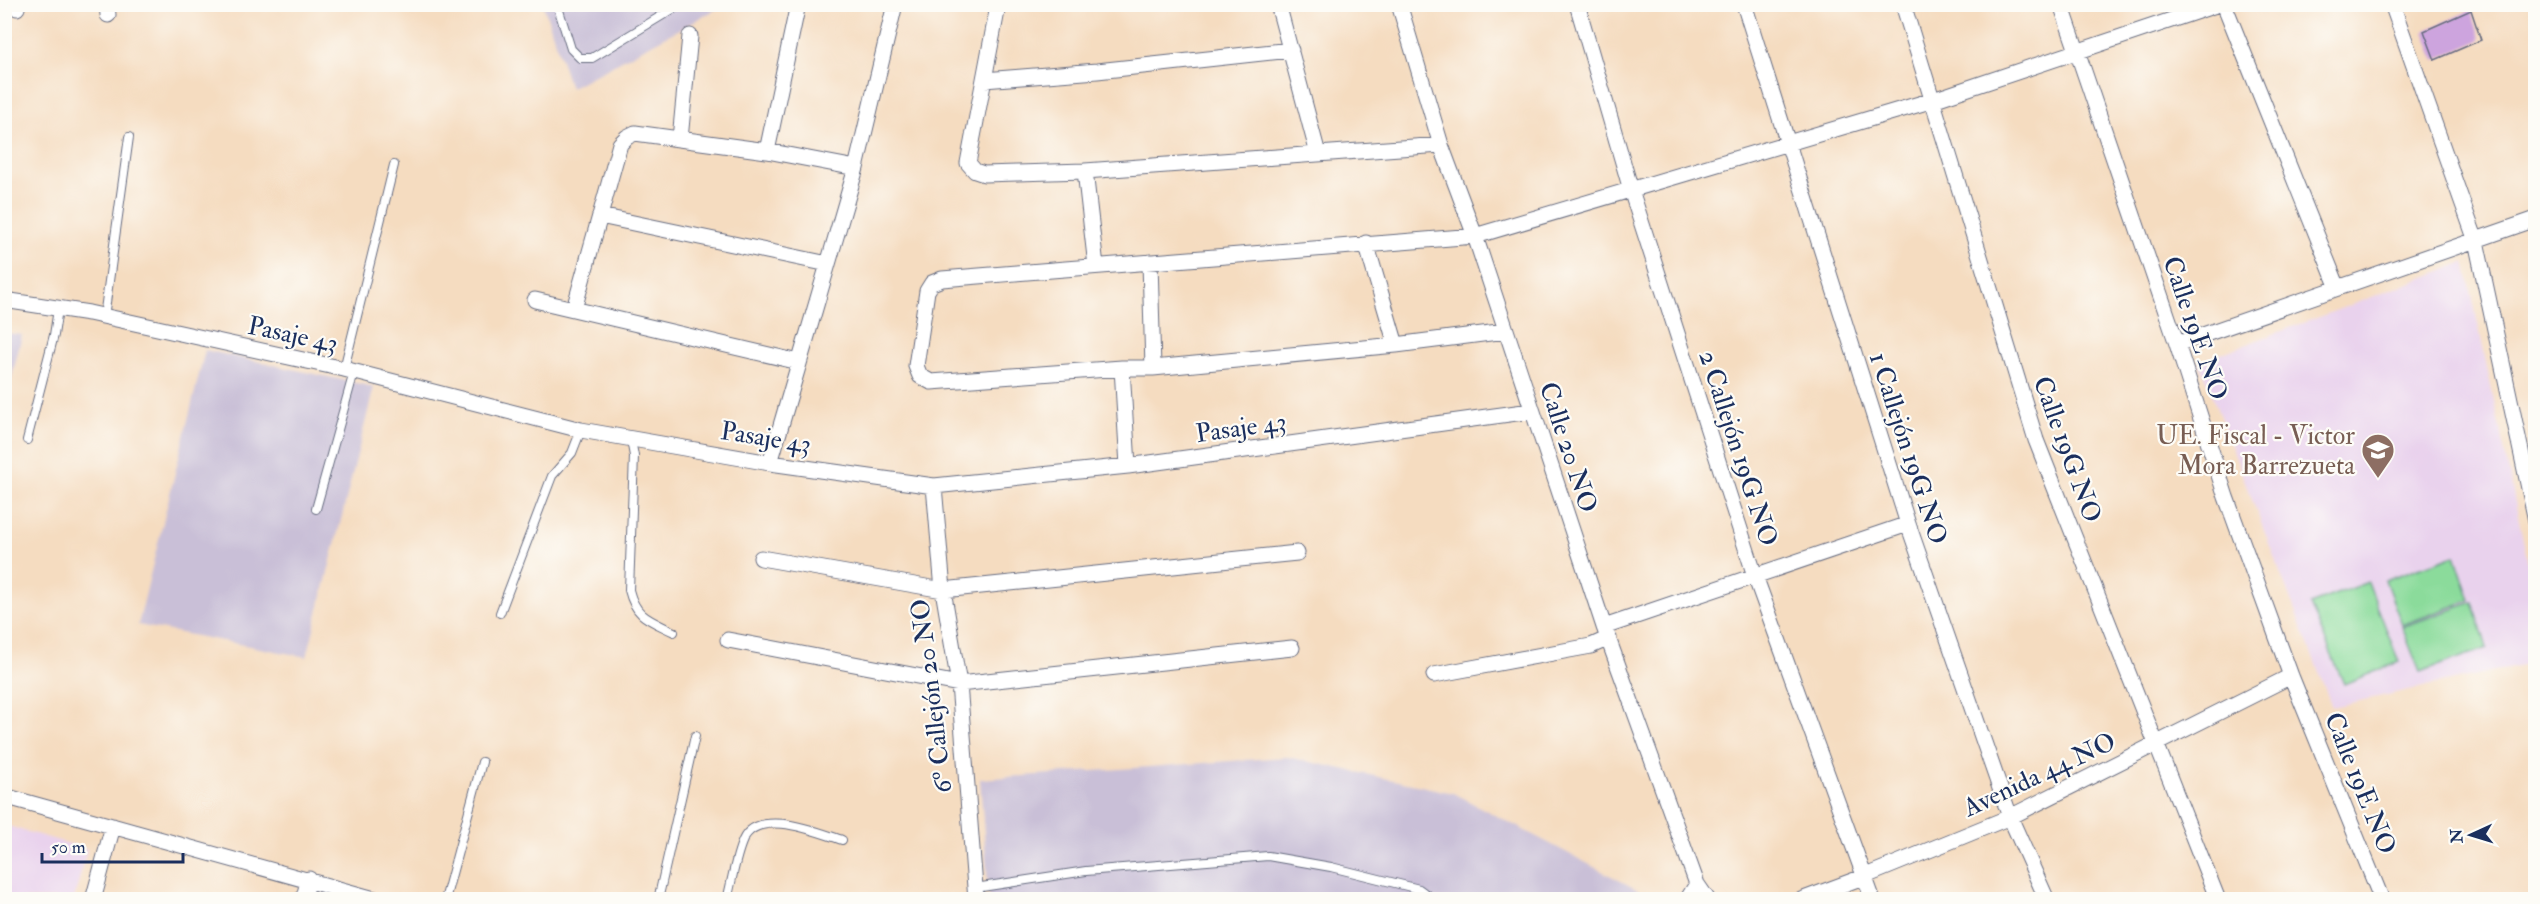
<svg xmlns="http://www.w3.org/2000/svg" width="2540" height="904" font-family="'IM FELL Double Pica',serif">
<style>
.built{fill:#e9d2ed}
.industrial{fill:#c9bfd7}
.green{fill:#8bdb9b;stroke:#53857c;stroke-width:1.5}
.building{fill:#cda4de}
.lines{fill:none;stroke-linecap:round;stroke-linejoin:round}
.service-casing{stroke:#676c80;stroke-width:10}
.minor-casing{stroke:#676c80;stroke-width:17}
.service{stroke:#fff;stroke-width:8}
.minor{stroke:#fff;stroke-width:15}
.labels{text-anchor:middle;stroke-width:4.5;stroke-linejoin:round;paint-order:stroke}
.street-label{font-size:26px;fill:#1b2f5e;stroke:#fdfcf7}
.education-label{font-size:26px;fill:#785e54;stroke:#fdfcf7;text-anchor:end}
</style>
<rect width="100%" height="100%" fill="#fdfcf7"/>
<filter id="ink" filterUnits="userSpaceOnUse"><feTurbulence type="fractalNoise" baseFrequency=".0167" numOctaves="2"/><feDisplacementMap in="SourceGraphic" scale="12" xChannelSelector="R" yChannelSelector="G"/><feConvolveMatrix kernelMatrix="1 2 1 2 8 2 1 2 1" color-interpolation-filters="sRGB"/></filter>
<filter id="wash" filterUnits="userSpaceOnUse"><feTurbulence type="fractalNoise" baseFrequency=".008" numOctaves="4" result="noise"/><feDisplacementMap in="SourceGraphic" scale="24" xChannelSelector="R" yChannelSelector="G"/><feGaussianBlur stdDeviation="1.35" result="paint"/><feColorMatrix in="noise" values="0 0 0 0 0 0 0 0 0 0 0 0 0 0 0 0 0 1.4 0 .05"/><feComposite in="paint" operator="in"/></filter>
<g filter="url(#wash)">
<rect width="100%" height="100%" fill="#f5dcc0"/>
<path class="built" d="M2465 262 2535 597V662L2332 707 2199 362Z
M4 825 87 849 74 899H5Z"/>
<path class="industrial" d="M543 4 724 5 570 88Z
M5 333 22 335 5 405 4 333Z
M205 350 374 387 307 657 138 625Z
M1287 757 1453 793 1655 899H989L980 779Z"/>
<path class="green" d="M2455 555 2470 600 2402 625 2385 580Z
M2368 582 2399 662 2344 684 2310 604Z
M2473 602 2487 648 2420 672 2402 627Z"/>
<g id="blocks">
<path class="building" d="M2471 10 2481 40 2435 60 2424 31Z"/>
</g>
</g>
<g filter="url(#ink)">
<use href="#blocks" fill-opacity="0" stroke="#676c80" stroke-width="1.5"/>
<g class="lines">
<defs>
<path id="service" d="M557 4 571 49 580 58H592L681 4
M104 317 129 137
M344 369 394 165
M27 440 54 335 58 309
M631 440 634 456 629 590C636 618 650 620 674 632
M316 509 354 372
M500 613 552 476 572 453 581 430
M975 888 1086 871 1268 856 1331 867 1419 889 1434 900
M445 900 482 762
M658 900 695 736
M727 900C732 881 735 858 743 840 758 807 817 832 842 840"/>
<path id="minor" d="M16 4 17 8
M107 4 108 15
M1001 4 998 6 968 163 975 171 984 174 1085 171 1441 145
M1278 4 1318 154
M1399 4 1441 145 1475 236 1604 627 1697 884 1708 900
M1577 4 1631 190 1755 576 1873 900
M1744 4 1908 524 2010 817 2047 900
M1903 4 2036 440 2218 900
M2061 4 2177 344 2226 497 2291 676 2382 900
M2224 4 2338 288
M2392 4 2476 241 2536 521
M984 80 1097 71 1291 50
M680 139 690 36
M767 151 798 4
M1085 171 1096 266
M600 216 828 264
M1366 243 1396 345
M1150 262 1153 368
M4 300 89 313 344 369 581 430 770 463 934 486 1128 466 1531 411
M535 300 799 362
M574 309 620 144 627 137 635 133 767 151 856 168
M1506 331 1396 345 1153 368H1122L931 382 920 376 916 366 927 291 932 283 942 279 1475 236 1933 100 2219 4
M2177 344 2536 219
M1122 368 1128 466
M770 463 856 168 895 4
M934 486 943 590 959 684 976 900
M761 558 943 590 1297 553
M1604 627 1908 524
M728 640 959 684 1292 648
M1434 675 1591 646 1609 638
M4 796 378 900
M93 900 113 826
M303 900 309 879
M1687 900 1697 884
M1801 900 1863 877 2010 817 2291 676"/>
</defs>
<use href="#service" class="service-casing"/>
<use href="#minor" class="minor-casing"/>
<use href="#service" class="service"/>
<use href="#minor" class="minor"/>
</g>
</g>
<defs>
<symbol id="school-pin" viewBox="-11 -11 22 30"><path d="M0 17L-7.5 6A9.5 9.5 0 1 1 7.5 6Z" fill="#8d6e63" stroke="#fdfcf7"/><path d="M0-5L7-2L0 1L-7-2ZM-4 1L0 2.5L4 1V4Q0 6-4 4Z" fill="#fff"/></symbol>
</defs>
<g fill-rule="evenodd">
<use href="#school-pin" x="2359" y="431" width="38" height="52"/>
</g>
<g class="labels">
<g class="street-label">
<text transform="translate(2196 328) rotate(71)" y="9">Calle 19E NO</text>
<text transform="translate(293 334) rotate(12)" y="9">Pasaje 43</text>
<text transform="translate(1241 427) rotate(-8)" y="9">Pasaje 43</text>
<text transform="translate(766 437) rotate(9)" y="9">Pasaje 43</text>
<text transform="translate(1569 447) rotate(72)" y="9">Calle 20 NO</text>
<text transform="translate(1739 448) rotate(72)" y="9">2 Callejón 19G NO</text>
<text transform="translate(1909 448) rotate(72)" y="9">1 Callejón 19G NO</text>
<text transform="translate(2068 449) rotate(70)" y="9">Calle 19G NO</text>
<text transform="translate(931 696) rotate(-97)" y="9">6º Callejón 20 NO</text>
<text transform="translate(2039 774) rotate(-25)" y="9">Avenida 44 NO</text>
<text transform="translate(2361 783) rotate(68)" y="9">Calle 19E NO</text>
</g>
<g class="education-label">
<text x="2355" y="444">UE. Fiscal - Victor<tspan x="2355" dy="30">Mora Barrezueta</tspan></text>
</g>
</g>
<rect width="2540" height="904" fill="none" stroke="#fdfcf7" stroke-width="24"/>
<g transform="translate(2471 835) rotate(266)" stroke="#fdfcf7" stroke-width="4.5" paint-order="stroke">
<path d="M0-4.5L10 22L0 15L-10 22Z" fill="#1b2f5e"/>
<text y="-9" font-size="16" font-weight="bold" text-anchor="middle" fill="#1b2f5e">N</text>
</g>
<path d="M42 853v9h141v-9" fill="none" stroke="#1b2f5e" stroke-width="3"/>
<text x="51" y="853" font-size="18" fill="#1b2f5e" stroke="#fdfcf7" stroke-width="4.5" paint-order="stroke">50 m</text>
</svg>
